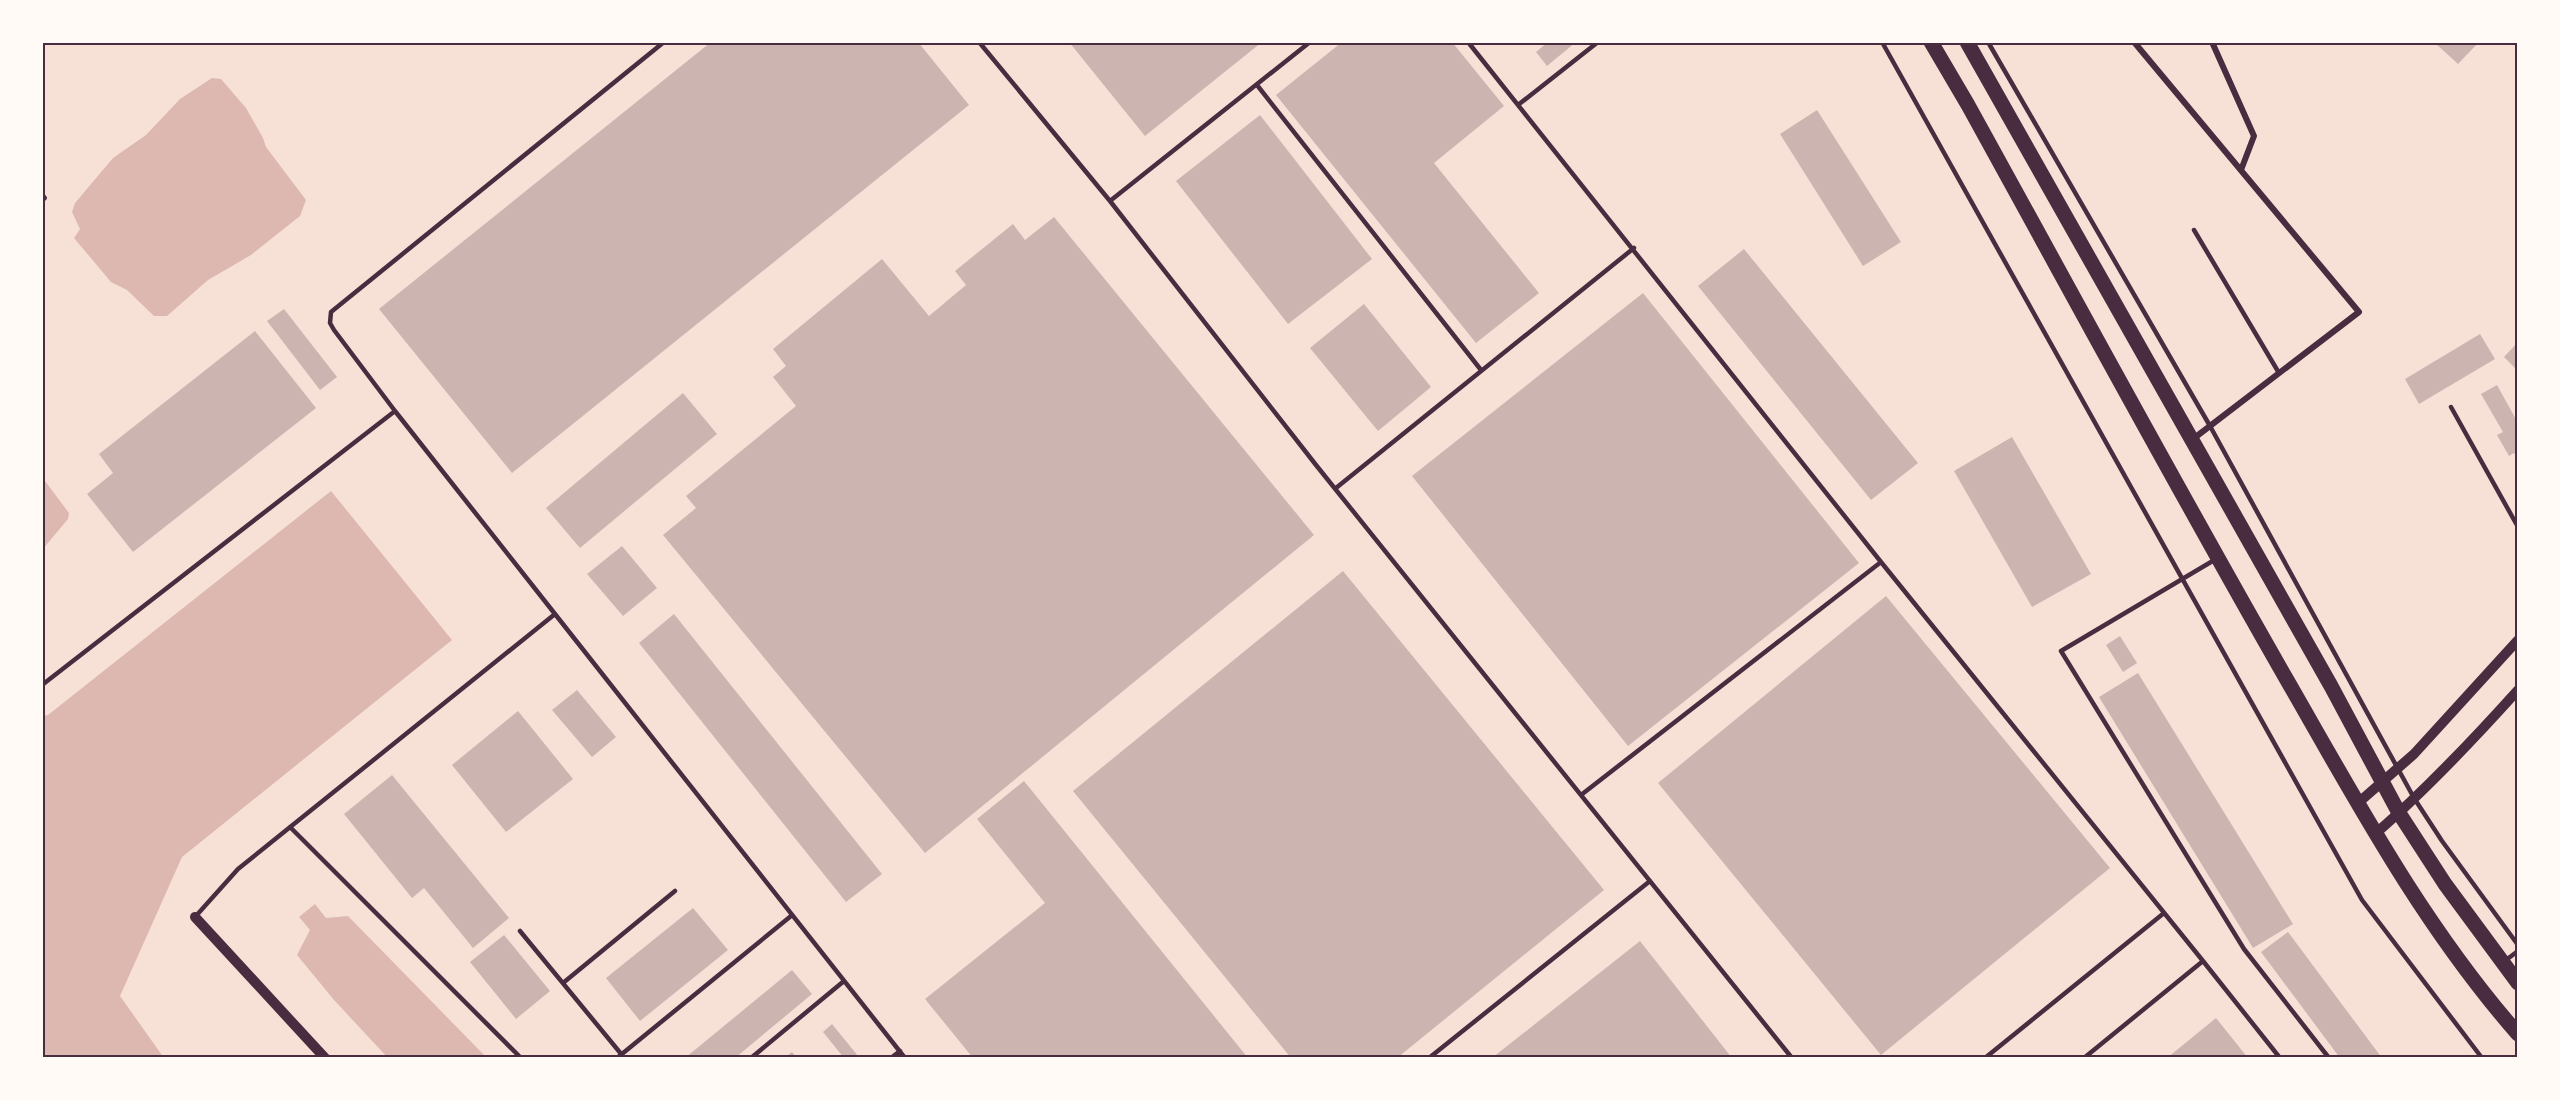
<svg xmlns="http://www.w3.org/2000/svg" width="2560" height="1100" font-family="Mulish,sans-serif">
<style>
.water{fill:#dcb8b0}
.building{fill:#ccb4b1}
.lines{fill:none;stroke-linecap:round;stroke-linejoin:round}
.path{stroke:#4a2c40;stroke-width:4}
.service{stroke:#4a2c40;stroke-width:4.5}
.minor{stroke:#4a2c40;stroke-width:6}
.tertiary{stroke:#4a2c40;stroke-width:10}
.primary{stroke:#4a2c40;stroke-width:15}
.neatline{fill:none;stroke:#4a2c40;stroke-width:2}
</style>
<rect width="100%" height="100%" fill="#f7e1d7"/>
<path class="water" d="M212 78 221 79 246 108 263 138 266 147 306 200 300 216 251 255 208 280 167 316H154L127 290 111 282 74 238 80 229 72 212 75 203 113 158 146 135 180 99Z
M42 477 69 513 68 519 42 550Z
M331 491 452 640 182 857 120 996 164 1058H42V716L48 715Z
M315 904 326 918 348 916 487 1058H388L334 1000 297 955 310 930 299 917Z"/>
<path class="building" d="M711 42H918L969 105 512 473 379 309Z
M1069 42H1262L1145 136Z
M1342 42H1452L1504 106 1434 163 1539 293 1476 343 1276 95Z
M1548 42H1576L1547 66 1536 52Z
M2434 42H2479L2458 64Z
M1817 110 1901 242 1863 266 1780 134Z
M1260 115 1372 259 1288 324 1176 181Z
M1054 217 1314 535 925 853 663 535 696 508 686 496 796 406 773 377 786 366 773 349 882 259 929 316 966 285 955 271 1013 224 1025 240Z
M1744 249 1918 463 1871 500 1698 286Z
M1643 293 1859 563 1628 746 1412 476Z
M1364 304 1431 387 1378 431 1310 348Z
M284 309 337 377 320 390 267 321Z
M255 331 316 408 133 552 87 494 113 473 99 454Z
M2480 334 2495 359 2419 404 2405 379Z
M2518 342V371L2504 357Z
M2497 385 2518 423V459L2514 453 2509 456 2497 435 2503 432 2481 394Z
M683 393 717 434 580 548 546 508Z
M2012 437 2091 574 2032 607 1954 471Z
M622 546 657 588 623 616 587 574Z
M1343 571 1604 890 1397 1058H1291L1073 791Z
M1886 596 2110 868 1881 1055 1658 783Z
M674 614 882 874 846 902 639 643Z
M2120 636 2137 663 2123 672 2106 645Z
M2138 673 2293 924 2253 948 2099 697Z
M577 690 616 737 592 757 552 710Z
M518 711 573 779 506 832 452 765Z
M392 775 509 918 473 948 424 888 412 898 344 814Z
M1024 781 1248 1058H973L925 999 1045 903 977 819Z
M693 908 728 950 640 1021 606 978Z
M2288 932 2382 1058H2340L2261 952Z
M504 935 550 991 516 1019 470 962Z
M1640 941 1732 1058H1492Z
M792 970 812 994 735 1058H685Z
M2216 1018 2248 1058H2167Z
M832 1024 858 1056 856 1058H844L823 1032Z
M792 1052 797 1058H784Z"/>
<g class="lines">
<path class="path" d="M42 194 45 198 42 201"/>
<path class="service" d="M979 42 1110 201 1316 465 1792 1058
M1468 42 1881 562 2203 961
M1882 42 2362 900 2482 1058
M1988 42 2210 426 2414 798 2442 841 2518 945
M1257 85 1481 370
M1518 105 1598 42
M1110 201 1310 42
M2194 230 2279 373
M2451 407 2518 527
M395 411 334 330 330 323 331 312 664 42
M1336 488 1634 248
M2216 559 2061 651 2244 949 2329 1058
M555 614 905 1058
M42 685 395 411 555 614 238 869 195 917
M1581 795 1881 562
M290 827 521 1058
M520 931 622 1055
M2506 960 2518 951
M563 983 675 891
M617 1058 791 916
M751 1058 844 981
M891 1058 900 1051
M1429 1058 1650 881
M1985 1058 2164 913
M2084 1058 2203 961 2280 1058"/>
<path class="minor" d="M2134 42 2359 312 2193 439
M2212 42 2254 136 2241 170"/>
<path class="tertiary" d="M2358 803 2414 754 2518 640
M2375 834C2426 790 2473 740 2518 690
M195 917 325 1058"/>
<path class="primary" d="M1931 42 1968 105C2074 297 2178 490 2287 680 2357 802 2424 927 2518 1034
M1967 42 2331 686 2399 813 2445 884 2518 983"/>
</g>
<rect width="2560" height="1100" fill="none" stroke="#fffaf5" stroke-width="87"/>
<rect x="44" y="44" width="2472" height="1012" class="neatline"/>
</svg>
